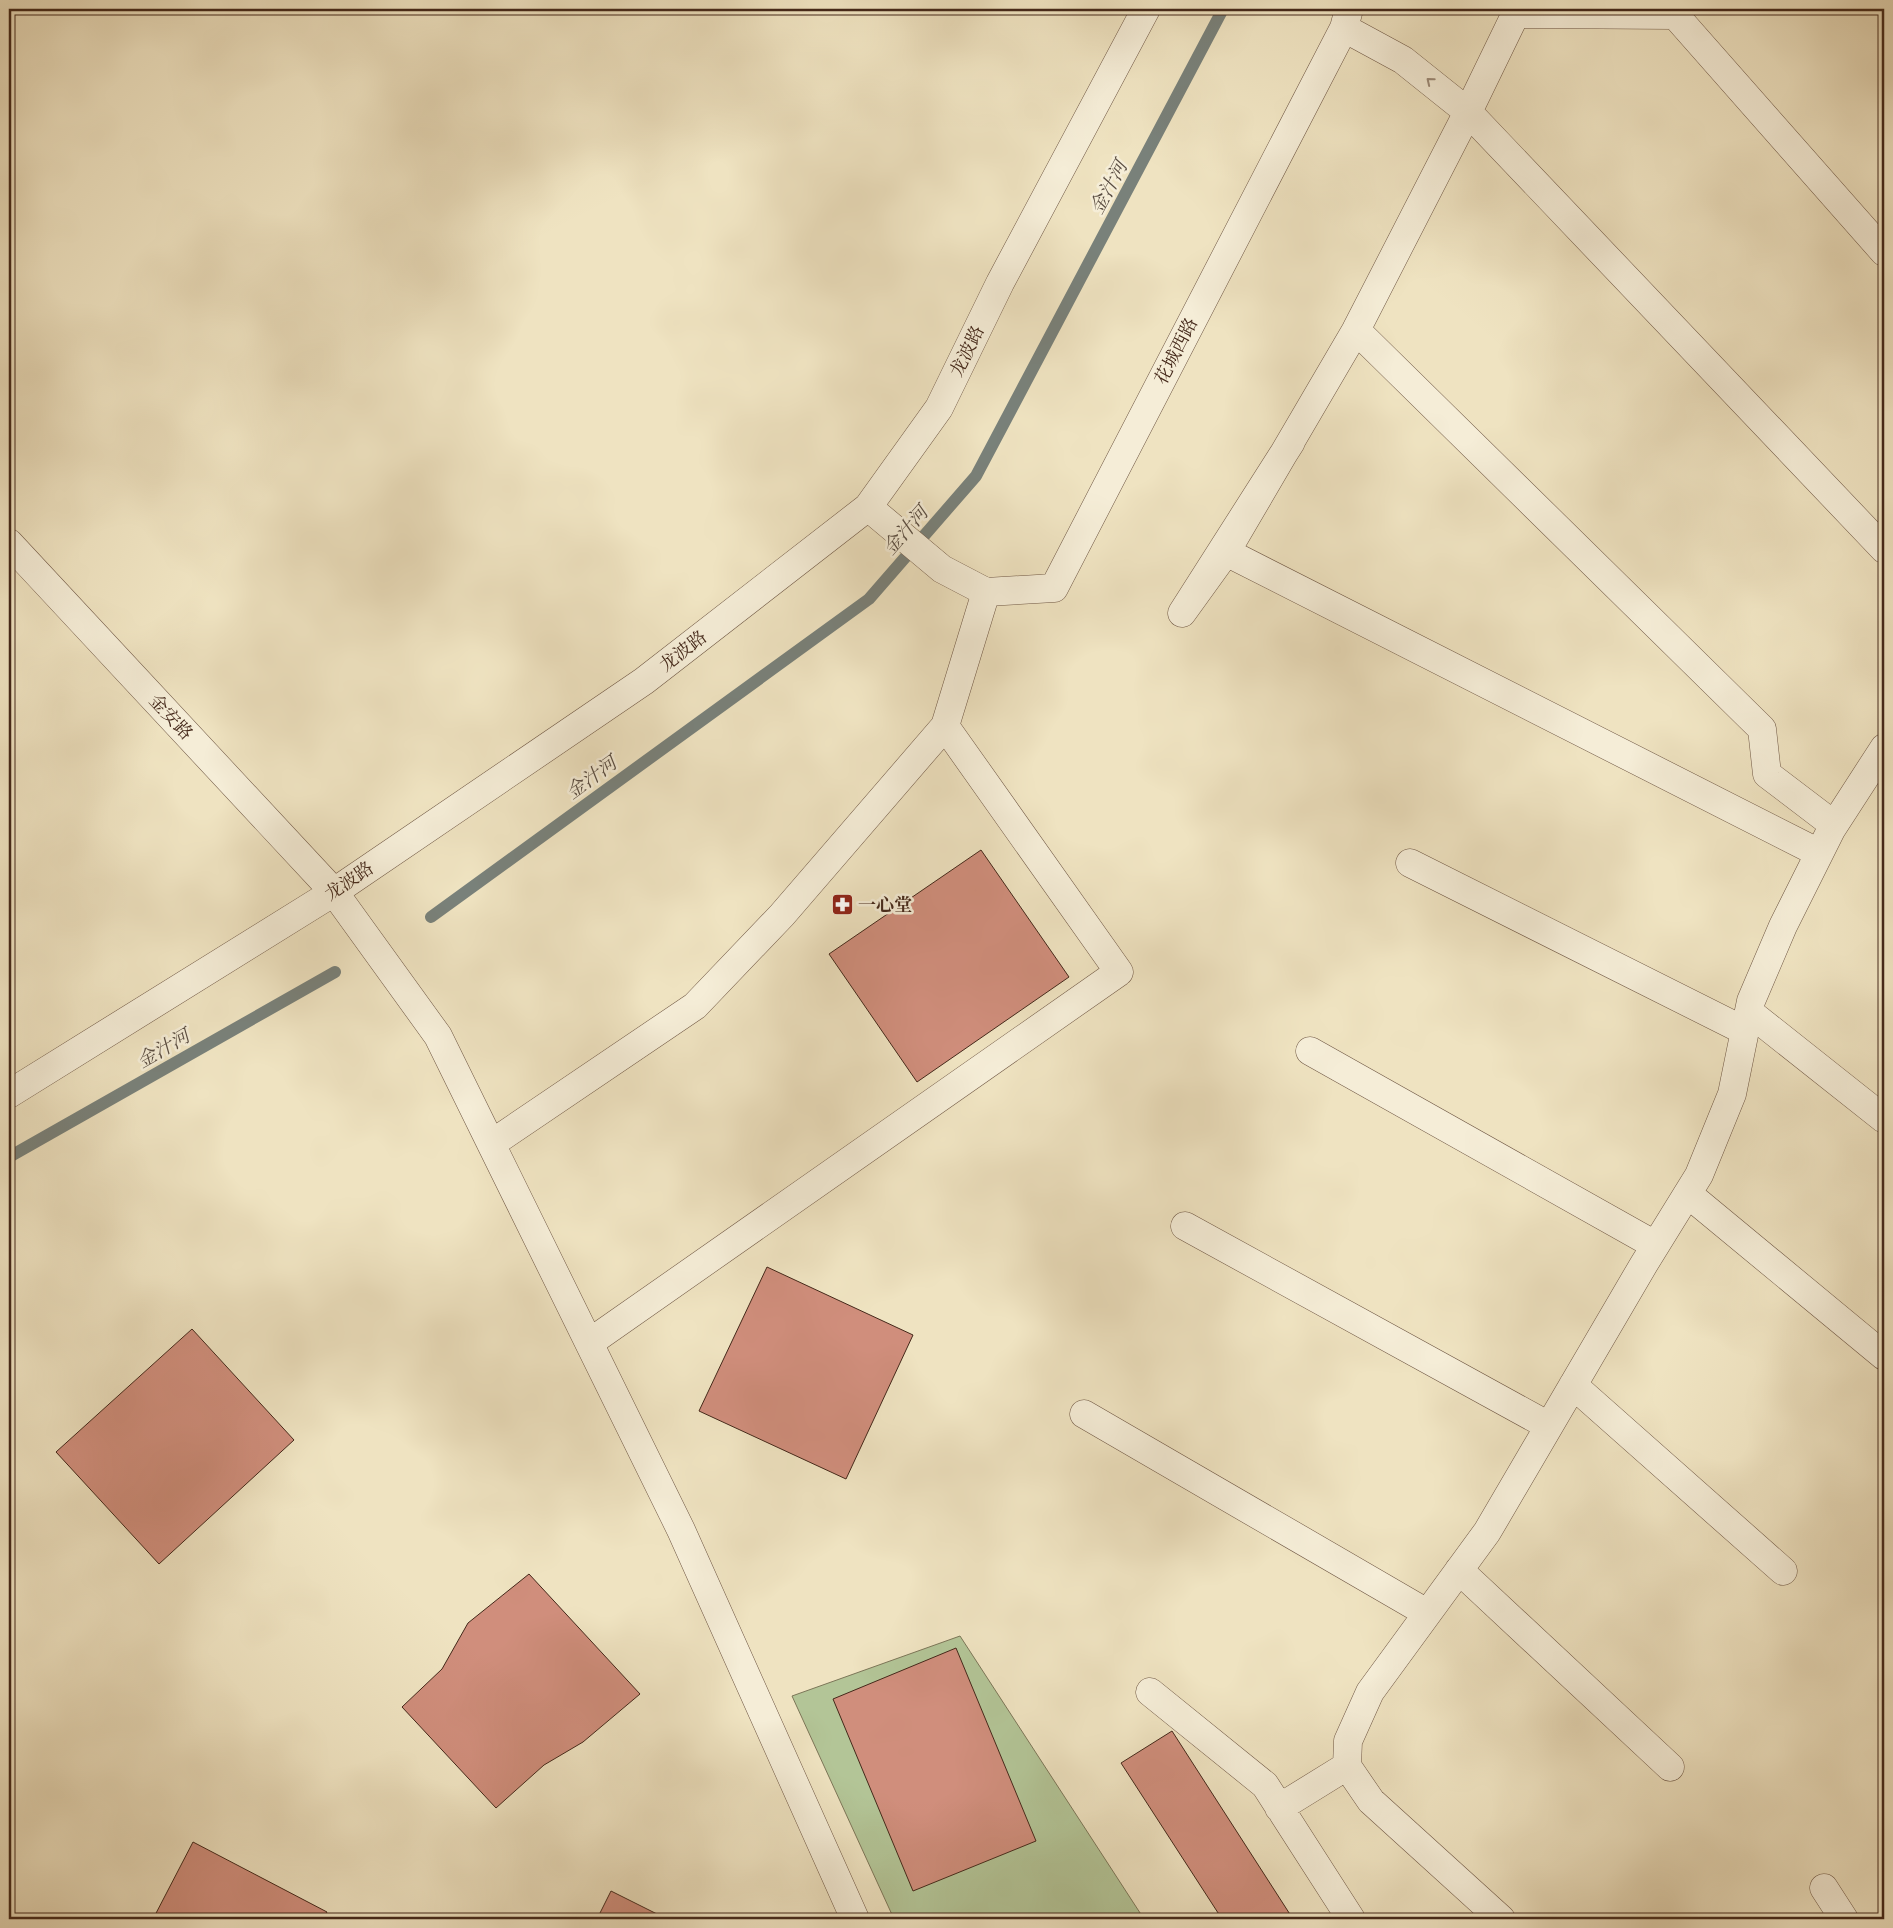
<svg xmlns="http://www.w3.org/2000/svg" width="1893" height="1928" font-family="'IM FELL Great Primer','Noto Serif SC',serif">
<style>
.green{fill:#b3c597;stroke:#7c7658}
.lines{fill:none;stroke-linecap:round;stroke-linejoin:round}
.stream{stroke:#79817a;stroke-width:12}
.building{fill:#d08e7c;stroke:#44281a}
.minor-casing{stroke:#6f5744;stroke-width:29}
.minor{stroke:#f5edd7;stroke-width:28}
.oneway{stroke:#9c8a78}
.labels{text-anchor:middle;stroke-width:5;stroke-linejoin:round;paint-order:stroke}
.street-label{font-size:18px;fill:#44281a;stroke:#f5edd7}
.poi-label{font-size:18px;font-weight:bold;fill:#44281a;stroke:#f5edd7;text-anchor:start}
.water-label{font-size:19px;font-style:italic;fill:#5a4d42;stroke:#f5edd7}
</style>
<rect width="100%" height="100%" fill="#efe3c1"/>
<filter id="stains"><feTurbulence type="fractalNoise" baseFrequency=".004" numOctaves="4"/><feColorMatrix values="0 0 0 0 .2 0 0 0 0 .09 0 0 0 0 .02 0 0 0 .5 -.17"/></filter>
<radialGradient id="worn" r=".72"><stop offset=".6" stop-color="#630" stop-opacity="0"/><stop offset="1" stop-color="#630" stop-opacity=".3"/></radialGradient>
<path class="green" d="M960 1636 1144 1919H894L792 1696Z"/>
<g class="lines">
<path class="stream" d="M431 917 869 599 976 476 1223 9
M9 1157 335 972"/>
</g>
<path class="building" d="M981 850 1069 977 917 1082 829 954Z
M767 1267 913 1335 846 1479 699 1411Z
M192 1329 294 1440 159 1564 56 1452Z
M529 1574 640 1694 583 1742 544 1765 496 1808 402 1707 442 1669 468 1623Z
M956 1648 1036 1841 913 1891 833 1699Z
M1172 1731 1293 1919H1222L1121 1763Z
M193 1842 327 1912 323 1919H153Z
M611 1891 667 1919H597Z"/>
<g class="lines">
<defs>
<path id="minor" d="M1517 14 1675 15 1884 252
M1344 28 1403 60 1468 112 1884 549
M1356 330 1762 729 1767 774 1834 825
M1291 442 1182 613 1226 552 1356 330 1468 112 1518 9
M868 507 942 569 986 592 1054 588 1344 28 1349 9
M9 543 334 892 438 1036 681 1530 855 1919
M1226 552 1819 853
M945 726 986 592
M1410 863 1745 1031
M1749 1012 1884 1119
M1310 1051 1655 1245
M9 1094 334 892 644 681 868 507 939 408 1000 283 1146 9
M491 1144 695 1006 782 915 945 726 1119 972 589 1343
M1688 1194 1884 1356
M1185 1226 1549 1426
M1573 1385 1783 1571
M1084 1414 1427 1613
M1459 1570 1670 1767
M1150 1692 1265 1785 1351 1919
M1279 1808 1347 1766
M1824 1888 1844 1919
M1501 1919 1371 1801 1347 1766 1348 1741 1370 1692 1487 1532 1644 1264 1699 1175 1732 1094 1751 1001 1783 926 1831 830 1884 748"/>
</defs>
<use href="#minor" class="minor-casing"/>
<use href="#minor" class="minor"/>
</g>
<defs><path id="oneway-chevron" d="M-2-3.5L2.5 0L-2 3.5" fill="none" stroke-width="1.6" stroke-linecap="round" stroke-linejoin="round" transform="scale(1.25)"/></defs>
<use class="oneway" href="#oneway-chevron" transform="translate(1430 81) rotate(-141)"/>
<defs>
<symbol id="pharmacy-square" viewBox="-11 -11 22 22"><rect x="-9" y="-9" width="18" height="18" rx="4" fill="#8f2418" stroke="#f5edd7"/><path d="M-2-6h4v4h4v4h-4v4h-4v-4h-4v-4h4Z" fill="#fff"/></symbol>
</defs>
<g fill-rule="evenodd">
<use href="#pharmacy-square" x="830" y="892" width="25" height="25"/>
</g>
<g class="labels">
<g class="street-label">
<text transform="translate(967 351) rotate(-64)" y="6">龙波路</text>
<text transform="translate(1176 351) rotate(-63)" y="6">花城西路</text>
<text transform="translate(683 651) rotate(-38)" y="6">龙波路</text>
<text transform="translate(171 717) rotate(47)" y="6">金安路</text>
<text transform="translate(349 881) rotate(-34)" y="6">龙波路</text>
</g>
<g class="poi-label">
<text x="858" y="911">一心堂</text>
</g>
<g class="water-label">
<text transform="translate(1108 187) rotate(-62)" y="7">金汁河</text>
<text transform="translate(905 530) rotate(-49)" y="7">金汁河</text>
<text transform="translate(591 777) rotate(-36)" y="7">金汁河</text>
<text transform="translate(163 1048) rotate(-30)" y="7">金汁河</text>
</g>
</g>
<rect width="1893" height="1928" fill="none" stroke="#efe3c1" stroke-width="30"/>
<rect x="10" y="10" width="1873" height="1908" fill="none" stroke="#44281a" stroke-width="2.5"/>
<rect x="15" y="15" width="1863" height="1898" fill="none" stroke="#44281a"/>
<rect width="100%" height="100%" filter="url(#stains)"/>
<rect width="100%" height="100%" fill="url(#worn)"/>
</svg>
